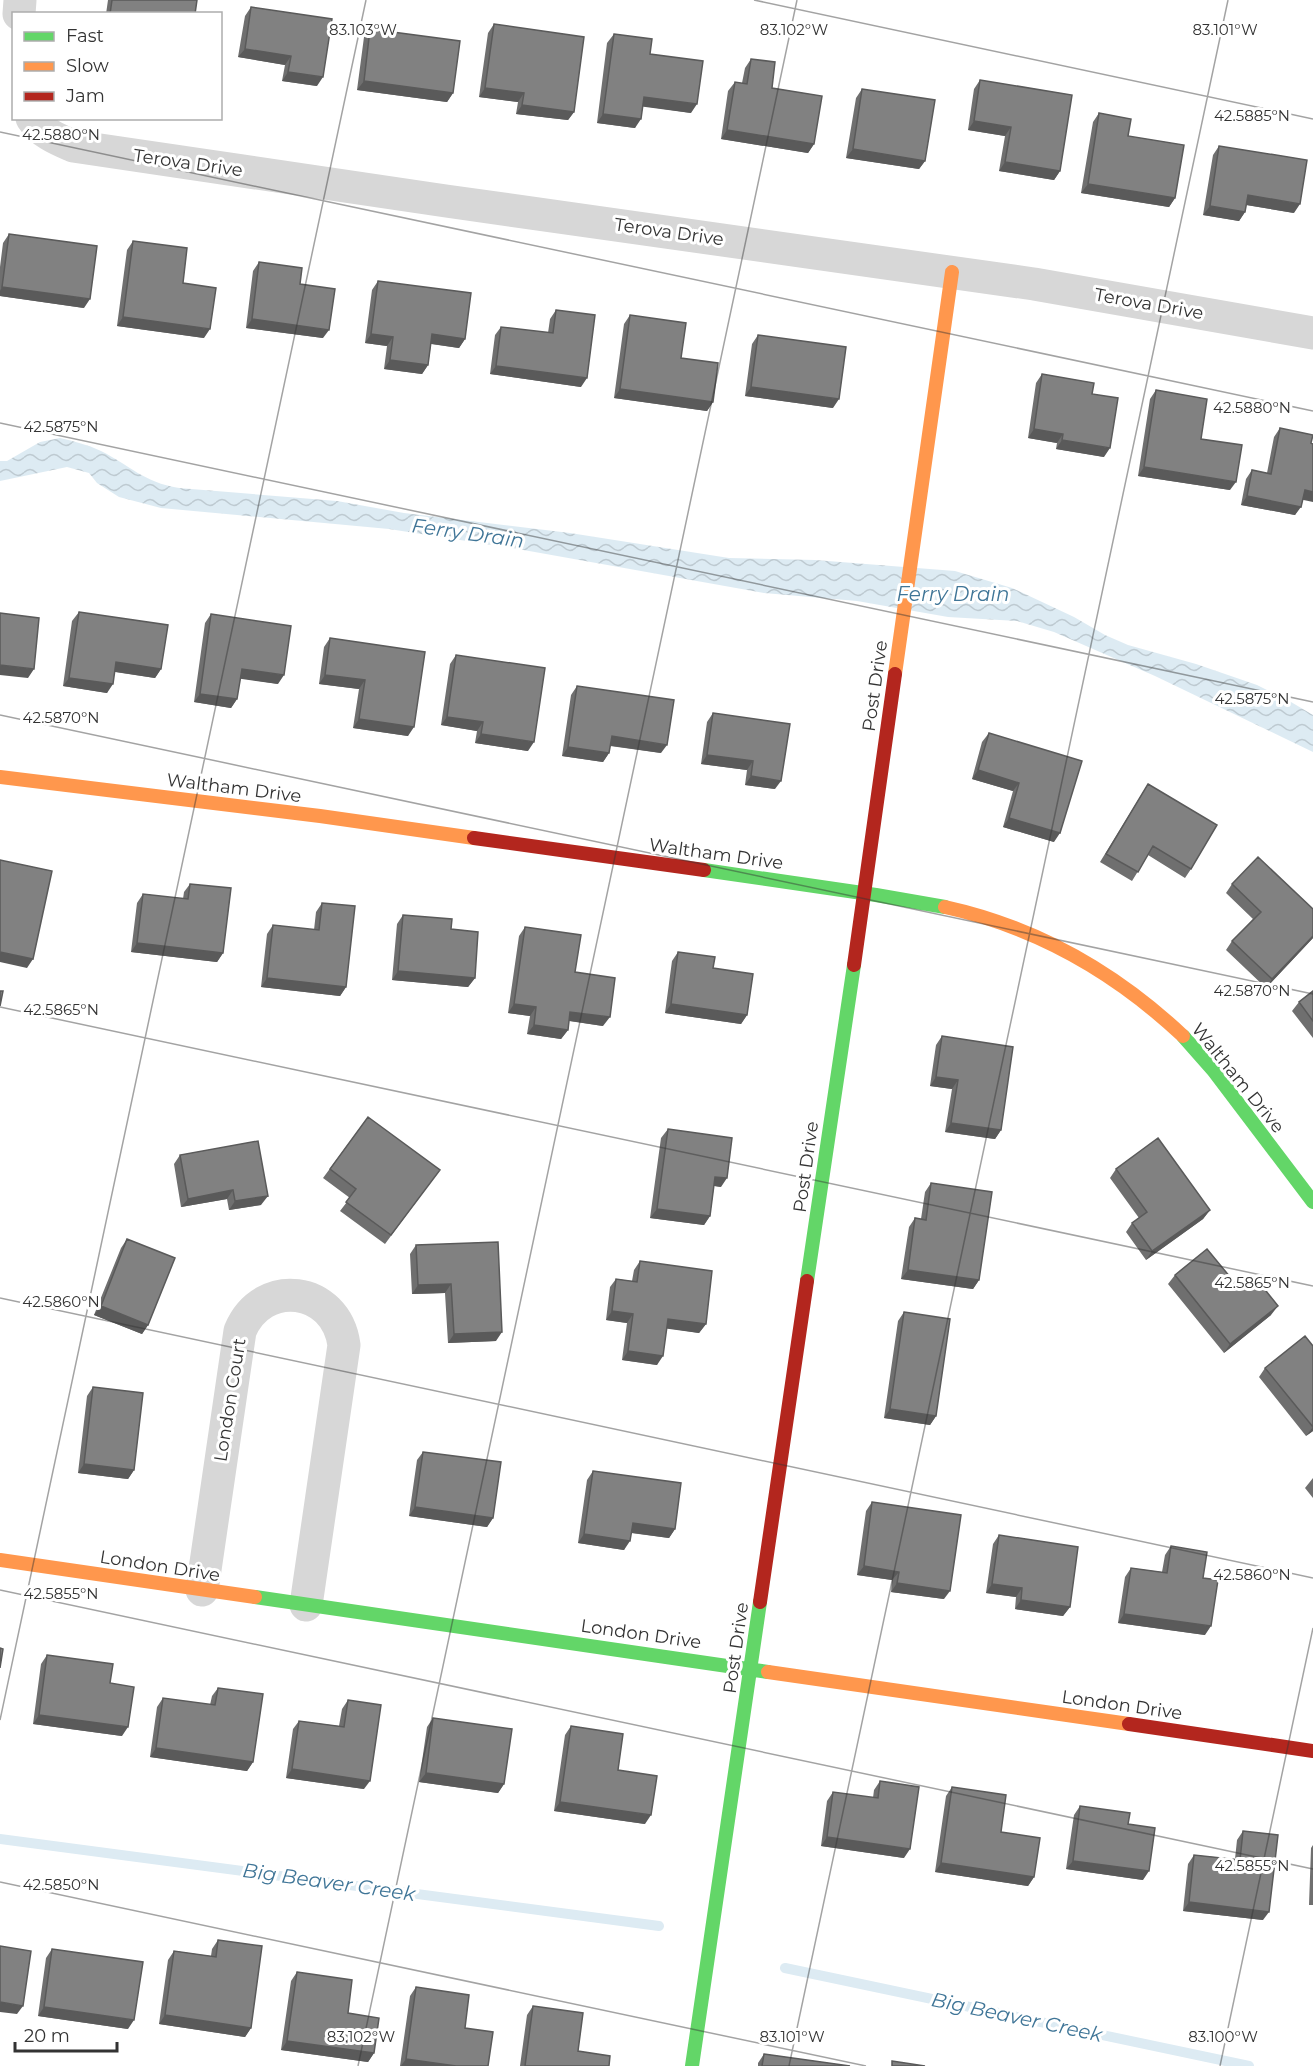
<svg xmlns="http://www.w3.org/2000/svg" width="1313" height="2066" font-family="Montserrat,sans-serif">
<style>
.water{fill:url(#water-waves)}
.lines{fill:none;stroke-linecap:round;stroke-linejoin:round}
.stream{stroke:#ddebf3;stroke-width:10}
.street{stroke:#d7d7d7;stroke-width:33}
.fast{stroke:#63d668;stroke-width:14}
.slow{stroke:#ff974d;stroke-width:14}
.jam{stroke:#b3261e;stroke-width:14}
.wall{fill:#6f6f6f}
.shaded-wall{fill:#5a5a5a}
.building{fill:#818181;stroke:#5a5a5a;stroke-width:1.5}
.ticks{fill:none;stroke:#333;stroke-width:1.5;stroke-opacity:0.45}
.labels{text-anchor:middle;stroke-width:6;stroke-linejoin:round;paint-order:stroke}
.street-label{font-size:18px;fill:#333;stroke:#fff}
.water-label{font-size:20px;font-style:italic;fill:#3f7597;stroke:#fff}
.ticks-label{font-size:15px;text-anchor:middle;fill:#333;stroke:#fff;stroke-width:6;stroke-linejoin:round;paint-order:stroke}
</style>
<defs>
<pattern id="water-waves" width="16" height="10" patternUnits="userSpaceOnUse" patternTransform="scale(1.5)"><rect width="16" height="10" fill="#ddebf3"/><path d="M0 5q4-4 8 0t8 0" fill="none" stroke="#becad1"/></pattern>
</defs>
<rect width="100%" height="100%" fill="#fff"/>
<path class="water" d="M60 438C74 441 88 445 101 451 131 466 143 482 179 488L337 501 404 513 570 533 729 558 815 560 955 571 1012 588 1074 617 1105 635 1128 645 1196 664 1257 685 1291 702 1313 715V752L1155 676 1054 632 1017 621 948 617 857 601 764 593 518 549 389 529 161 508 119 497 97 483 89 473 67 467 0 481V461H7L40 442Z"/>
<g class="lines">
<path class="stream" d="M0 1839 659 1926
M785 1968 1249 2066"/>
<path class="street" d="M19 14 20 0
M32 118C42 133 57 139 73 146L446 201 1034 284 1313 333
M202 1590 240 1331C262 1277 336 1286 344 1345L306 1605"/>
<path class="fast" d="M704 870 876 895 945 907
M1183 1036 1213 1070 1313 1202
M807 1281 854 965
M255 1597 768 1672
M692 2066 760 1602"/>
<path class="slow" d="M895 674 952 272
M0 777 320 816 474 838
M945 907C1036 927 1116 973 1183 1036
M0 1560 255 1597
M768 1672 1129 1724"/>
<path class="jam" d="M474 838 704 870
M854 965 895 674
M760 1602 807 1281
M1129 1724 1313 1751"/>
</g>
<path class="wall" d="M108 0H197L195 14H106Z
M251 7 317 86 282 81 285 65 238 57 245 16Z
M494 24 574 112 568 120 516 114 518 102 479 97 488 33Z
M370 29 453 93 447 102 357 90 364 37Z
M614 34 650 54 691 113 643 106 635 128 597 123 607 43Z
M751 59 772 88 814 144 808 153 721 139 728 91 735 82 742 83 745 68Z
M980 80 1060 171 1054 180 999 171 1005 136 968 130 974 89Z
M862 89 925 161 919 169 846 158 856 98Z
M1099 113 1128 136 1175 198 1169 207 1081 193 1093 122Z
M1219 146 1294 213 1246 205 1245 212 1239 221 1203 215 1213 155Z
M9 234 84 308 0 296V267L3 243Z
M133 241 183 283 204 338 117 326 127 250Z
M259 262 300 284 323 338 246 328 253 271Z
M378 281 465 339 459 348 431 344 428 365 422 374 384 369 387 346 365 343 372 290Z
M556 310 581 387 490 374 495 335 501 327 548 333 550 319Z
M630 315 681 358 713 402 707 411 614 398 624 324Z
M758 335 833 408 745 396 752 344Z
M1042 374 1092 394 1104 457 1056 449 1057 443 1028 438 1036 383Z
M1156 390 1201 439 1230 490 1138 476 1150 399Z
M1280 428 1311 443 1303 500 1295 515 1241 505 1246 479 1252 470 1267 473 1274 437Z
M79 612 161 669 155 678 115 672 107 693 63 686 72 621Z
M211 614 278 684 240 678 237 699 231 708 194 702 205 623Z
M330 638 425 652 408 736 353 728 359 689 319 684 324 647Z
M456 655 528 751 475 743 477 731 441 725 450 664Z
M577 686 661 753 610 746 609 753 603 762 562 756 571 695Z
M713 713 775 789 745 785 747 770 701 764 707 722Z
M989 733 1054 842 1003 827 1013 791 972 779 982 742Z
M1148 784 1191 869 1185 878 1148 855 1132 881 1100 862Z
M190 884 223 953 217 962 131 952 137 903 143 894 183 899 184 892Z
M1232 884 1313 938 1266 988 1226 950 1232 941 1253 919 1226 893Z
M322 903 346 987 340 996 261 987 267 934 273 925 314 930 316 912Z
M403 915 451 929 475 978 468 987 392 980 397 924Z
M525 927 575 972 603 1026 569 1021 568 1030 561 1039 527 1034 530 1016 508 1013 519 936Z
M678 952 713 968 747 1015 741 1024 665 1013 672 961Z
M1313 991V1038L1292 1011 1299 1002Z
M942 1036 1001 1130 995 1139 945 1132 952 1089 930 1086 936 1045Z
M368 1117 433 1179 385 1244 340 1211 350 1198 323 1178Z
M668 1129 721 1187 714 1186 710 1216 704 1225 650 1218 661 1138Z
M180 1155 261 1205 229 1210 227 1199 181 1207 174 1164Z
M1116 1169 1210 1210 1203 1219 1146 1260 1126 1232 1132 1223 1139 1218 1110 1178Z
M931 1183 979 1280 973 1289 901 1279 909 1227 915 1218 921 1219 925 1192Z
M127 1239 148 1325 142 1334 94 1315 121 1248Z
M498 1242 496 1341 448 1343 445 1293 412 1294 410 1254 416 1245Z
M640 1261 706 1324 699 1333 667 1328 657 1365 622 1360 627 1323 606 1320 610 1287 616 1279 632 1281 634 1270Z
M1175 1275 1240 1289 1271 1315 1224 1353 1168 1284Z
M904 1312 936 1416 930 1425 884 1418 898 1321Z
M1313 1346V1431L1306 1436 1259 1377 1265 1368Z
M93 1387 134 1470 128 1479 78 1473 87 1396Z
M423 1452 493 1518 487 1527 409 1516 417 1460Z
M593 1471 675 1529 669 1538 631 1533 624 1550 578 1543 587 1480Z
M1313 1478V1498L1305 1488Z
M872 1502 944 1599 891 1592 892 1580 857 1575 866 1511Z
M999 1535 1070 1607 1063 1616 1015 1609 1016 1597 986 1593 993 1544Z
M1171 1546 1203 1578 1205 1635 1118 1623 1125 1577 1131 1568 1162 1572 1165 1555Z
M47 1655 110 1683 122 1736 33 1724 41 1664Z
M218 1688 253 1762 247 1771 150 1757 157 1707 163 1698 210 1705 212 1696Z
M348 1700 364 1789 286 1778 293 1729 299 1721 339 1726 342 1709Z
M433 1718 504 1784 498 1793 419 1782 427 1727Z
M571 1726 645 1824 554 1811 565 1735Z
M880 1781 904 1858 821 1846 827 1801 833 1792 873 1798 874 1790Z
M952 1787 1001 1832 1034 1877 1028 1886 935 1872 946 1796Z
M1080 1806 1128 1824 1143 1880 1066 1869 1074 1815Z
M1243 1831 1263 1920 1183 1911 1188 1864 1194 1855 1235 1859 1237 1840Z
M1313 1845V1905H1309L1311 1848Z
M218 1940 251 2028 245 2037 159 2024 168 1960 174 1951 211 1956 212 1949Z
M52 1949 128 2029 38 2016 46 1958Z
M297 1972 348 2013 374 2053 368 2062 281 2050 291 1981Z
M416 1987 465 2028 488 2066H400L410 1996Z
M533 2006 578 2051 609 2066H520L527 2015Z
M764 2054 850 2066H758V2063Z"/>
<path class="shaded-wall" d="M245 49 291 56 285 65 238 57Z
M288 72 323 77 317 86 282 81Z
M364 81 453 93 447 102 357 90Z
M485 88 524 93 518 102 479 97Z
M644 97 697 104 691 113 638 106Z
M522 105 574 112 568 120 516 114Z
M603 114 641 119 635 128 597 123Z
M974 121 1011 127 1005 136 968 130Z
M727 130 814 144 808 153 721 139Z
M853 149 925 161 919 169 846 158Z
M1005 162 1060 171 1054 180 999 171Z
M1088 184 1175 198 1169 207 1081 193Z
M1248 195 1300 204 1294 213 1241 204Z
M1210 206 1245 212 1239 221 1203 215Z
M2 287 90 299 84 308 0 296V291Z
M123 317 210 329 204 338 117 326Z
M252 319 329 330 323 338 246 328Z
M371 334 393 337 387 346 365 343Z
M432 334 465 339 459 348 426 343Z
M390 360 428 365 422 374 384 369Z
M496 366 587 378 581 387 490 374Z
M751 387 839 399 833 408 745 396Z
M620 389 713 402 707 411 614 398Z
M1034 429 1063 434 1057 443 1028 438Z
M1062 440 1110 448 1104 457 1056 449Z
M1144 467 1236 482 1230 490 1138 476Z
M1305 490 1313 492V502L1299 499Z
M1247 496 1301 507 1295 515 1241 505Z
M116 662 161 669 155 678 110 671Z
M0 665 34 669 28 678 0 675Z
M242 669 284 675 278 684 235 678Z
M325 675 365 680 359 689 319 684Z
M69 678 113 684 107 693 63 686Z
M200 694 237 699 231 708 194 702Z
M447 717 483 722 477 731 441 725Z
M359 719 414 727 408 736 353 728Z
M481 734 534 742 528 751 475 743Z
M612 736 667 745 661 753 606 745Z
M568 747 609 753 603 762 562 756Z
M707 755 753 761 747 770 701 764Z
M978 770 1019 783 1013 791 972 779Z
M751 776 781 781 775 789 745 785Z
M1009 818 1060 833 1054 842 1003 827Z
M1313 936V938L1266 988 1272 979Z
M137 943 223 953 217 962 131 952Z
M0 952 33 959 27 968 0 962Z
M398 971 475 978 468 987 392 980Z
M267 978 346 987 340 996 261 987Z
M514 1004 536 1007 530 1016 508 1013Z
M671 1004 747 1015 741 1024 665 1013Z
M570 1012 610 1017 603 1026 564 1020Z
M534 1025 568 1030 561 1039 527 1034Z
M936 1077 958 1080 952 1089 930 1086Z
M951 1123 1001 1130 995 1139 945 1132Z
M715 1177 727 1178 721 1187 709 1185Z
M233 1190 227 1199 181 1207 188 1199Z
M268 1196 261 1205 229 1210 235 1201Z
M657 1209 710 1216 704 1225 650 1218Z
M1210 1210 1203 1219 1146 1260 1152 1251Z
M908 1270 979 1280 973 1289 901 1279Z
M451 1284 445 1293 412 1294 418 1285Z
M101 1306 148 1325 142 1334 94 1315Z
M1278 1306 1271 1315 1224 1353 1230 1344Z
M612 1311 633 1314 627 1323 606 1320Z
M668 1319 706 1324 699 1333 662 1328Z
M502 1332 496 1341 448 1343 454 1334Z
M628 1351 663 1356 657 1365 622 1360Z
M890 1409 936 1416 930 1425 884 1418Z
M1313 1427V1431L1306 1436Z
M84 1464 134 1470 128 1479 78 1473Z
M415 1507 493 1518 487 1527 409 1516Z
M633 1523 675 1529 669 1538 626 1532Z
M584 1534 630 1541 624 1550 578 1543Z
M864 1566 899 1572 892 1580 857 1575Z
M897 1583 950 1591 944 1599 891 1592Z
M992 1584 1022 1588 1016 1597 986 1593Z
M1021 1600 1070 1607 1063 1616 1015 1609Z
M1124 1614 1211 1626 1205 1635 1118 1623Z
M39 1715 128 1727 122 1736 33 1724Z
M156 1748 253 1762 247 1771 150 1757Z
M292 1769 370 1781 364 1789 286 1778Z
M426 1773 504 1784 498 1793 419 1782Z
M560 1802 651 1815 645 1824 554 1811Z
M827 1837 910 1849 904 1858 821 1846Z
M1073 1861 1149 1871 1143 1880 1066 1869Z
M941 1863 1034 1877 1028 1886 935 1872Z
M1189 1902 1269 1912 1263 1920 1183 1911Z
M0 2002 23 2006 17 2014 0 2012Z
M44 2007 134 2020 128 2029 38 2016Z
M165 2015 251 2028 245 2037 159 2024Z
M287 2041 374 2053 368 2062 281 2050Z
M406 2059 456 2066H401Z"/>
<path class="building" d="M112 0H197L195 14H110Z
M251 7 332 19 323 77 288 72 291 56 245 49Z
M494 24 584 37 574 112 522 105 524 93 485 88Z
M370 29 460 41 453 93 364 81Z
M614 34 652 39 650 54 703 61 697 104 644 97 641 119 603 114Z
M751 59 775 62 772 88 822 96 814 144 727 130 735 82 747 84Z
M980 80 1072 95 1060 171 1005 162 1011 127 974 121Z
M862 89 935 100 925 161 853 149Z
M1099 113 1131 119 1128 136 1184 145 1175 198 1088 184Z
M1219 146 1307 160 1300 204 1248 195 1245 212 1210 206Z
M9 234 97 246 90 299 2 287Z
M133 241 187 248 183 283 216 288 210 329 123 317Z
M259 262 302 268 300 284 335 289 329 330 252 319Z
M378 281 471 293 465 339 432 334 428 365 390 360 393 337 371 334Z
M556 310 595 315 587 378 496 366 501 327 553 333Z
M630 315 686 323 681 358 718 363 713 402 620 389Z
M758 335 846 347 839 399 751 387Z
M1042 374 1094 383 1092 394 1118 398 1110 448 1062 440 1063 434 1034 429Z
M1156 390 1207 399 1201 439 1242 445 1236 482 1144 467Z
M1280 428 1313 435 1311 443 1313 444V492L1305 490 1301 507 1247 496 1252 470 1271 474Z
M79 612 168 625 161 669 116 662 113 684 69 678Z
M0 613 39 618 34 669 0 665Z
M211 614 291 626 284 675 242 669 237 699 200 694Z
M330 638 425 652 414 727 359 719 365 680 325 675Z
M456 655 545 668 534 742 481 734 483 722 447 717Z
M577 686 674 700 667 745 612 736 609 753 568 747Z
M713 713 790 724 781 781 751 776 753 761 707 755Z
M989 733 1082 761 1060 833 1009 818 1019 783 978 770Z
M1148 784 1217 825 1191 869 1153 846 1138 872 1106 854Z
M1258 857 1313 909V936L1272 979 1232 941 1261 912 1232 884Z
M0 860 52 871 33 959 0 952Z
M190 884 231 888 223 953 137 943 143 894 188 899Z
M322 903 355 906 346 987 267 978 273 925 319 930Z
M403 915 452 919 451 929 478 932 475 978 398 971Z
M525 927 581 935 575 972 615 978 610 1017 570 1012 568 1030 534 1025 536 1007 514 1004Z
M678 952 715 957 713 968 753 974 747 1015 671 1004Z
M0 991H3L0 1006Z
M1313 991V1021L1299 1002Z
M942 1036 1013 1047 1001 1130 951 1123 958 1080 936 1077Z
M368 1117 440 1170 391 1235 346 1202 356 1189 330 1169Z
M668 1129 732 1138 727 1178 715 1177 710 1216 657 1209Z
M1158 1138 1210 1210 1152 1251 1132 1223 1147 1212 1116 1169Z
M258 1141 268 1196 235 1201 233 1190 188 1199 180 1155Z
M931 1183 992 1192 979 1280 908 1270 915 1218 926 1220Z
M127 1239 175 1258 148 1325 101 1306Z
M498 1242 502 1332 454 1334 451 1284 418 1285 416 1245Z
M1207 1249 1240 1289 1255 1277 1278 1306 1230 1344 1175 1275Z
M640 1261 712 1271 706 1324 668 1319 663 1356 628 1351 633 1314 612 1311 616 1279 637 1282Z
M904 1312 950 1319 936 1416 890 1409Z
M1305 1336 1313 1346V1427L1265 1368Z
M93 1387 143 1393 134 1470 84 1464Z
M423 1452 501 1462 493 1518 415 1507Z
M593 1471 681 1483 675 1529 633 1523 630 1541 584 1534Z
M872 1502 961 1515 950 1591 897 1583 899 1572 864 1566Z
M999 1535 1078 1547 1070 1607 1021 1600 1022 1588 992 1584Z
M1171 1546 1207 1552 1203 1578 1218 1580 1211 1626 1124 1614 1131 1568 1167 1573Z
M0 1648 3 1649 0 1668Z
M47 1655 113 1664 110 1683 134 1687 128 1727 39 1715Z
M218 1688 263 1694 253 1762 156 1748 163 1698 215 1705Z
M348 1700 381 1705 370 1781 292 1769 299 1721 344 1727Z
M433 1718 512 1729 504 1784 426 1773Z
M571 1726 623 1734 618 1770 657 1776 651 1815 560 1802Z
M880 1781 919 1787 910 1849 827 1837 833 1792 878 1798Z
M952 1787 1006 1795 1001 1832 1040 1838 1034 1877 941 1863Z
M1080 1806 1130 1813 1128 1824 1155 1828 1149 1871 1073 1861Z
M1243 1831 1278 1835 1269 1912 1189 1902 1194 1855 1240 1860Z
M218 1940 262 1946 251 2028 165 2015 174 1951 216 1957Z
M0 1946 31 1951 23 2006 0 2002Z
M52 1949 143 1962 134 2020 44 2007Z
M297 1972 352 1980 348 2013 379 2018 374 2053 287 2041Z
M416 1987 469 1995 465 2028 493 2032 488 2066H456L406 2059Z
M533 2006 583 2013 578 2051 610 2056 609 2066H525Z
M764 2054 850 2066H762Z
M892 2061 925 2066H892Z"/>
<path class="ticks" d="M754 0 1313 119M0 132 1313 411M0 423 1313 702M0 715 1313 994M0 1007 1313 1286M0 1298 1313 1578M0 1590 1313 1869M0 1720 366 0M0 1882 866 2066M358 2066 797 0M789 2066 1228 0M1220 2066 1313 1628"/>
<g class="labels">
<g class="street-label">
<text transform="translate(188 163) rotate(8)" y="6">Terova Drive</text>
<text transform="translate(669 232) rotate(8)" y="6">Terova Drive</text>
<text transform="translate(1149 304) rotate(10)" y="6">Terova Drive</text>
<text transform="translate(875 686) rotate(-82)" y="6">Post Drive</text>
<text transform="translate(234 788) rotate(7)" y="6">Waltham Drive</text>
<text transform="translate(716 854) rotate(8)" y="6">Waltham Drive</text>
<text transform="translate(1238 1078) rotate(51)" y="6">Waltham Drive</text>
<text transform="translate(806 1167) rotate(-82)" y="6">Post Drive</text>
<text transform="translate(230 1400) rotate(-81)" y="6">London Court</text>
<text transform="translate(160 1566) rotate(9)" y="6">London Drive</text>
<text transform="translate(641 1634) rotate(8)" y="6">London Drive</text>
<text transform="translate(736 1648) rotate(-82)" y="6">Post Drive</text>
<text transform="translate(1122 1705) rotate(8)" y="6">London Drive</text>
</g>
<g class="water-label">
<text transform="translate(468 533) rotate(8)" y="7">Ferry Drain</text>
<text x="953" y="601">Ferry Drain</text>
<text transform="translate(329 1882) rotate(8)" y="7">Big Beaver Creek</text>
<text transform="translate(1017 2017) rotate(12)" y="7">Big Beaver Creek</text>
</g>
</g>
<g class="ticks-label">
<text x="363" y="35">83.103°W</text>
<text x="794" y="35">83.102°W</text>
<text x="1225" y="35">83.101°W</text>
<text x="1252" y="121">42.5885°N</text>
<text x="61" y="140">42.5880°N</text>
<text x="1252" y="413">42.5880°N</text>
<text x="61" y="432">42.5875°N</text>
<text x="1252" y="704">42.5875°N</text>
<text x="61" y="723">42.5870°N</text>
<text x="1252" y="996">42.5870°N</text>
<text x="61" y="1015">42.5865°N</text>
<text x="1252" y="1288">42.5865°N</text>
<text x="61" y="1307">42.5860°N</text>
<text x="1252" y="1580">42.5860°N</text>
<text x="61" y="1599">42.5855°N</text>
<text x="1252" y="1871">42.5855°N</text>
<text x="61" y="1890">42.5850°N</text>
<text x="361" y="2042">83.102°W</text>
<text x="792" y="2042">83.101°W</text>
<text x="1223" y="2042">83.100°W</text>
</g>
<rect x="12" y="12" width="210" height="108" fill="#ffffff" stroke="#adadad" stroke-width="1.5"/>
<rect x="24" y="32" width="30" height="9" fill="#63d668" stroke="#adadad" stroke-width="1.5"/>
<text x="66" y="42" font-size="18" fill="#333333">Fast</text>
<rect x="24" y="62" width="30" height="9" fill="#ff974d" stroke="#adadad" stroke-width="1.5"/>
<text x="66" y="72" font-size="18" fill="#333333">Slow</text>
<rect x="24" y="92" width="30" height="9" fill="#b3261e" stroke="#adadad" stroke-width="1.5"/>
<text x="66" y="102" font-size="18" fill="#333333">Jam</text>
<path d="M15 2042v9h102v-9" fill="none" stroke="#333333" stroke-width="3"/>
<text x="24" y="2042" font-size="18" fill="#333333" stroke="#ffffff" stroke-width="4.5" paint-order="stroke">20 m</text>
</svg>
